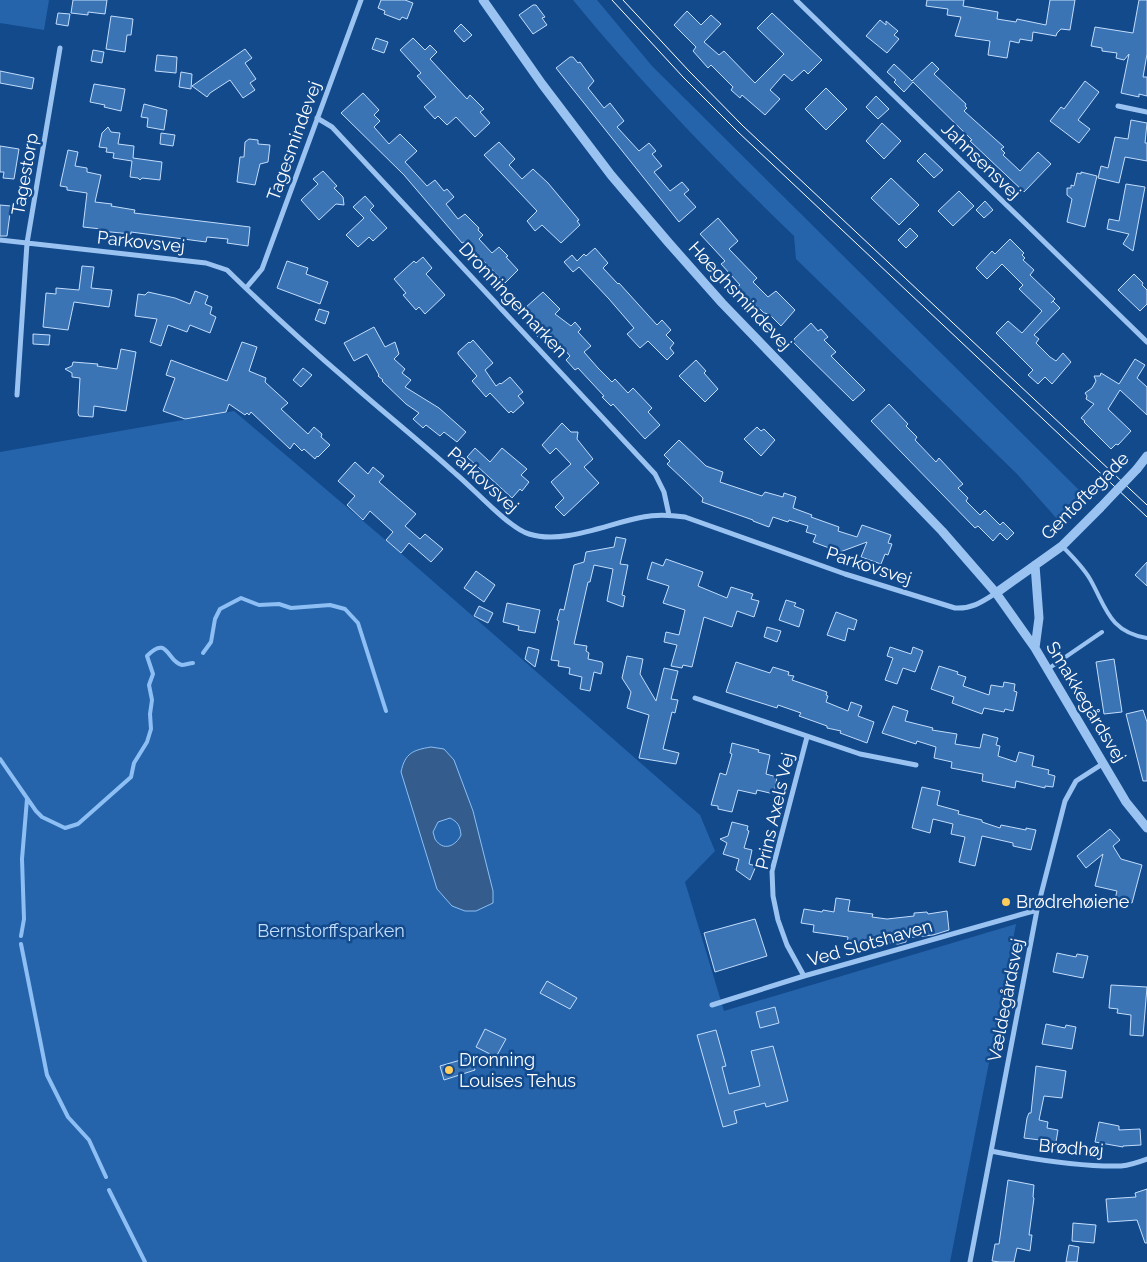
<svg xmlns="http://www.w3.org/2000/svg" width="1147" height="1262" font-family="Raleway,sans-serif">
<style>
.green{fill:#2564ab}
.water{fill:#345d8d;stroke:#8dbff4;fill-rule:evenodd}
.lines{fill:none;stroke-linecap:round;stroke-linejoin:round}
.stream{stroke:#8dbff4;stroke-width:4}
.building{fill:#3b74b5;stroke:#c2ddfc}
.service{stroke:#9bc3f1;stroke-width:4}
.minor{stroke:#9bc3f1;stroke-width:5}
.tertiary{stroke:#9bc3f1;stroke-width:9}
.tram{stroke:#fff;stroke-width:1}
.tertiary-bridge{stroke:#9bc3f1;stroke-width:9}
.poi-dot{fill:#ffcd5b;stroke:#134a8c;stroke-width:2}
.labels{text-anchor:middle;stroke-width:5;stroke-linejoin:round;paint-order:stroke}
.street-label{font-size:18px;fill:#fff;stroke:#134a8c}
.poi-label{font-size:18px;fill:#fff;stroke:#134a8c;text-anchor:start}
.park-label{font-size:18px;fill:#c2ddfc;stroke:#134a8c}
</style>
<rect width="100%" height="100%" fill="#134a8c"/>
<path class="green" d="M0 0H49L44 30 0 23Z
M573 0H597L652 66 1083 494 1058 520 1017 474 796 259 794 236C716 161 641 83 573 0Z
M234 411 403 555 700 815 715 851 685 882 724 1011 1016 924 950 1262H0V452Z"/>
<path class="water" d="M431 747 444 749 454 760 473 811 493 891V903L476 911H465L452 906 437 889 401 772C405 753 413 750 431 747ZM450 818C458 822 460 826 461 835 456 846 443 852 435 839L433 832 438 822Z"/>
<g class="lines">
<path class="stream" d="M203 653 211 642 215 619 220 609 241 598 259 605 279 604 291 608 330 605 345 609 358 623 386 711
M0 759 36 811 42 817 65 828 78 824 131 777 134 763 147 742 151 729 150 714 152 700 149 685 153 674 147 656C168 634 167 662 182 665 185 665 190 663 193 663
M21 936 24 919 22 859 27 799
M21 944 47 1075 68 1117 89 1140 106 1177
M109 1190 145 1262"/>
</g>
<path class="building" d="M73 0H107L105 14 88 12V15L71 13Z
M381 0H405L413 3 407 19 402 17 400 20 384 14 385 11 378 8Z
M927 0H964L963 6 998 12 997 19 1016 22 1017 19 1046 25 1050 0H1075L1070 30 1061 29 1057 33 1056 36 1033 32 1032 41 1020 39 1019 43 1010 41 1007 58 988 55 990 41 955 36 961 17 947 15 948 9 926 6Z
M1139 0H1147V54L1143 77H1147V96L1139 94V97L1121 93 1129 54 1124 60 1116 58 1117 53 1102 51V48L1091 46 1095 27 1133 33Z
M533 5H536L545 17 542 18 547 25 533 34 519 15Z
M687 11 701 25 711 15 721 24 704 42 719 55 724 51 755 83 784 54 757 28 772 13 822 60 808 74 804 70 792 81 784 74 770 90 780 99 765 115 742 95 740 98 731 90 733 87 711 65 708 68 693 51 696 47 674 25Z
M58 13 70 14 68 26 56 24Z
M111 16 133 19 131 35H127L125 52 106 49Z
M880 20 886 25V21L898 31 894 35 899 39 887 53 866 36Z
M461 24 472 35 464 42 454 31Z
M376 38 388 42 384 53 372 49Z
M413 38 425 50 430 45 437 52 430 59 467 99 470 95 484 109 480 112 490 123 475 137 456 117 447 125 438 116 435 119 424 107 436 97 417 76 421 73 400 50Z
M245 49 252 58 245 63 256 79 250 83 255 90 243 98 230 80 210 93 207 97 192 86Z
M93 50 104 52 102 63 91 61Z
M157 55 177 57 176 73 155 71Z
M570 57H573L578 63 580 62 594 81 588 88 604 108 610 103 624 121 617 127 639 151 649 143 656 151 652 154 662 166 654 172 670 191 682 182 689 190 684 194 696 207 679 222 556 68Z
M932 62 939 69 934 74 966 104 965 106 967 108 964 111 1004 147 1001 149 1005 153 1003 155 1020 171 1038 152 1051 164 1024 192 970 141 972 140 913 82 904 92 894 82 896 80 887 72 894 64 912 81Z
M0 71 34 78 32 89 0 83Z
M181 72 192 74 191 89 179 87Z
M1085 81 1099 92 1078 120 1090 129 1079 143 1050 121 1061 107 1064 109Z
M94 84 125 89 121 111 104 107 105 105 90 102Z
M826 88 847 109 826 130 805 109Z
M363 93 379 110 374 115 380 121 374 127 389 144 400 134 417 151 405 162 427 186 435 180 444 191 447 189 454 197 446 204 458 219 465 214 479 228 478 230 483 235 479 239 492 253 499 247 508 256 506 257 518 270 505 283 470 247 464 242 462 243 404 175 341 113Z
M876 96 889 109 878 119 866 107Z
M144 104 167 110 164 130 147 127 148 118 141 117Z
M1131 120 1147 123 1145 143H1147V161L1125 157 1119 183 1098 178 1101 166 1108 168 1115 137 1128 139Z
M882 123 901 141 884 159 866 141Z
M108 127 111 132 120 133 118 144 134 146 133 158 162 162 160 180 142 178 140 180 138 178 130 177 132 161 113 158 114 153 106 152 107 148 99 147 102 133Z
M161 133 175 135 173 146 160 144Z
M249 139 258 140V144L270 145 268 162 260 164 255 185 237 182 240 157H244L245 142Z
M499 142 515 159 509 165 522 179 533 169 548 183 579 220 577 221 580 225 561 243 542 225 535 231 527 221 537 211 484 155Z
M0 146 19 149 14 179 3 178 4 172H0Z
M68 150 78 152 75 166 87 168V172L101 175 95 202 112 204 111 206 135 210 134 213 250 227 248 246 227 243 228 239 207 237 206 242 131 232V234L101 231V229L83 227 87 193 67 190V187L60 186Z
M925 153 943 170 934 178 917 161Z
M323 171 337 186 334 188 343 197 344 205 336 204 319 220 301 200 318 184 313 179Z
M1081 172 1097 176 1085 227 1067 222 1072 199 1067 195V188H1071V185L1074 186 1077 173 1081 174Z
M891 178 919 205 899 225 871 198Z
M1126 184 1145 187 1133 251 1123 244 1129 234 1107 229 1109 219 1119 221Z
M959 191 974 206 953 226 938 211Z
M365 196 374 206 370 210 387 228 373 241 369 237 358 247 346 235 364 218 353 207Z
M985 201 993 210 984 218 976 210Z
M0 205 11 206 7 236H0Z
M718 218 738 241 729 249 757 278 753 282 768 297 776 291 795 310 781 326 769 314 764 313 737 287 740 285 721 264 725 261 700 234Z
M910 228 918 236 906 248 898 240Z
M1010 239 1024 253 1022 255 1025 258 1023 260 1034 270 1030 275 1055 299 1051 303 1053 301 1060 308 1034 335 1039 339 1036 343 1050 357 1056 361 1063 353 1071 362 1052 384 1045 377 1038 384 1028 375 1033 370 996 333 1008 321 1022 333 1042 311 1019 289 1023 285 1002 264 987 279 976 268 992 251 995 254Z
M595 248 608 263 603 268 618 284 619 283 657 325 662 320 671 330 666 335 674 343 670 348 674 353 667 360 648 341 640 348 627 334 634 328 609 299 579 267 573 272 564 262 572 255 577 261 584 254 586 256Z
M423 257 432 268 426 274 445 295 425 314 419 307 416 310 403 295 406 293 394 279 414 261 416 263Z
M287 261 308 268 306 274 328 282 320 304 277 288Z
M82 266 94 267 91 288 112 290 109 307 74 302 68 330 43 327 46 293 56 294V288L79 290Z
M1134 274 1143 283 1142 285 1147 290V304L1140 311 1118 290Z
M195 291 208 296 205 304 212 307 210 314 216 317 210 333 190 325 187 332 168 325 161 346 150 342 157 319 135 316 138 294 145 295 148 292 175 298 190 304Z
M543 292 560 309 555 314 571 326 575 322 581 329 578 332 591 346 584 352 598 368 612 382 615 379 628 393 633 388 652 408 648 412 660 425 645 439 613 404 611 406 602 397 604 396 578 368 575 370 566 360 570 356 553 336 551 337 546 332 539 338 531 329 537 324 528 314 530 313 525 308Z
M319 309 329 312 325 324 315 320Z
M811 323 818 331 821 329 828 337 824 340 836 352 831 356 865 390 853 401 794 343V339Z
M374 327 385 347 395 342 399 354 394 359 405 369 402 373 411 380 405 387 439 408 466 432 457 442 444 432 440 436 426 425 423 428 413 419 419 413 406 404 382 381 383 380 378 376 379 375 367 354 354 361 344 343Z
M33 334 50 335 49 345 33 344Z
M473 340 493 363 485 370 496 386 500 383 501 384 510 377 523 392 518 396 524 403 513 413 511 411 509 413 490 393 486 397 472 381 477 376 458 354V352L469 342 470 343Z
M242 342 257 347 249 371 266 378 265 382 288 403 281 409 308 434 314 427 322 434 321 437 330 445 318 457 317 456 315 459 304 449 302 451 294 443 290 449 251 412 249 415 247 413 245 415 229 404 226 412 185 419 163 411 175 378 166 375 171 360 227 381Z
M121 349 136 352 126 411 94 406 93 417 79 416 78 413 80 378 72 377V373L65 369 72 366 73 362 98 364 97 366 117 369Z
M1135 359 1145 365 1137 378 1147 387V415L1120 390 1108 409 1131 431 1118 445 1116 444 1111 449 1084 422 1085 421 1081 418 1094 404 1086 399 1087 396 1085 393 1092 388 1096 381 1094 376H1100L1101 373 1119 384Z
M696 360 706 371 704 373 718 389 705 402 679 376Z
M303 368 312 375 301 387 293 380Z
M889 404 908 424 906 426 917 437 915 440 936 462 939 458 963 484 958 488 968 498 966 501 980 515 985 510 1000 525 1003 522 1014 533 1007 540 1000 533 993 541 978 526 975 528 871 421Z
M562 423 571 432H578L577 439 593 459 584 467 599 483 564 516 555 507 564 498 551 482 571 464 556 448 550 454 542 445Z
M757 427 761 431 764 429 775 440 761 456 744 439Z
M679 440 706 466 723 472 720 482 762 496 765 492 783 497 784 493 796 497 793 508 812 515 811 517 839 527 838 531 857 537 862 525 891 535 888 543 892 544 888 555 885 554 881 564 861 557 867 542 840 552 813 542 816 535 806 532 808 526 789 520 788 522 773 517 769 527 753 521V520L702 502 703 498 667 464 670 461 664 455Z
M475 448 490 462 502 448 527 469 521 475 529 482 522 491 520 489 512 498 467 457Z
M355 462 368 474 373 467 384 476 379 482 416 514 405 526 420 539 425 534 443 549 431 562 409 543 401 553 386 540 393 532 370 511 363 520 347 505 355 496 338 481Z
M616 537 626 539 620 564 628 565 622 595 625 596 623 607 607 601 613 569 594 565 590 582H588L574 644 587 646 586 651 589 653 588 659 602 662 603 664 601 674 594 672 590 691 580 689 582 677 569 674 570 668 558 666 559 661 551 660 559 621 557 620 560 609 564 610 574 565 584 562 586 552 614 547Z
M666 559 703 572 698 586 727 598 731 587 753 594 751 599 759 601 754 617 737 611 732 627 704 617 692 667 683 665 682 668 671 666 677 645 664 642 666 632 679 635 685 610 663 603 669 586 647 579 652 562 663 566Z
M1147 562V586L1135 575Z
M476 571 495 585 484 602 464 588Z
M786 600 796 603 794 606 804 610 799 627 779 620Z
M507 603 540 610 535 633 518 630 519 626 503 622Z
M479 606 493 613 488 623 474 616Z
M836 612 857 620 854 630 848 628 845 641 827 635Z
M767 627 781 631 777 642 764 637Z
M528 647 539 650 535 667 525 659Z
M890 647 911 654 913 647 923 651 915 672 903 668 897 684 885 680 893 658 887 656Z
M627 656 643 659 640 674 656 701 664 668 678 671 671 699 678 700 675 713 672 712 663 749 679 753 676 764 639 758 649 715 627 708 631 692 622 678Z
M1114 659 1122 712 1104 714 1096 662Z
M736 662 770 673 773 667 789 672 788 675 794 676 792 680 827 692 826 695 828 696 826 702 848 711 851 702 862 706 858 716 874 722 867 743 840 733 841 731 827 728V726L799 716 801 713 778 705 777 708 726 692Z
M939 666 958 672 957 674 966 677 963 686 989 695 991 685 1003 687 1004 682 1015 684 1014 691 1017 692 1013 711 1005 709 1004 712 984 708 982 714 952 703 954 697 931 689Z
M893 706 908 711 905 721 933 728 932 730 957 734 955 744 980 748 983 734 998 738 996 745 1000 746 998 756 1016 762 1019 752 1034 756 1032 766 1049 770 1048 774 1055 776 1053 787 1045 786V788L1016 781 1015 788 982 781 983 774 951 768 952 762 934 758 936 747 917 741 916 744 882 733Z
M1143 710 1147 722V781H1143L1126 714Z
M732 743 759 750 758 752 770 755 766 774 777 777 774 794 757 790 756 794 738 790 732 812 718 809V806L711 805 720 773 726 775 732 754 730 753Z
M922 787 940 791 937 805 959 811 958 814 982 820V822L1000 828 1001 825 1026 830V828L1036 830 1031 850 1013 846V843L982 836 975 866 959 862 965 837 951 834 953 824 933 819 930 833 912 828Z
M732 822 748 826 747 830 749 831 744 848 752 850 749 864 756 866 750 880 736 870 739 859 723 854 727 843 720 839 728 836Z
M1110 829 1120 840 1113 846 1121 859 1142 865 1132 903 1115 899 1117 891 1095 886 1103 854 1086 868 1077 856Z
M836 898 850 900 848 911 873 914 872 917 887 919 914 916V913L927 912 928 914 947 911 949 930 933 935 906 938V942L898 944 864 939 863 947 847 944 848 937 813 932 814 925 801 923 804 909 822 912 823 910 834 912Z
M755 919 767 956 715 972 704 933Z
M1057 953 1076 957 1077 954 1088 956 1083 978 1053 972Z
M547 981 577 998 570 1009 540 993Z
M1111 985 1147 987 1143 1036 1130 1035 1131 1015 1117 1013 1118 1009 1109 1008Z
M775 1007 779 1023 760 1028 756 1012Z
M1046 1024 1065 1028 1066 1025 1076 1027 1072 1049 1042 1044Z
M485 1029 506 1039 496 1057 476 1047Z
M716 1030 726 1066 722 1067 729 1094 760 1086 751 1051 773 1046 788 1101 766 1107 765 1103 734 1111 737 1123 723 1127 697 1035Z
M471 1057 475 1070 444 1080 440 1066Z
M1036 1066 1066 1071 1062 1098 1044 1096 1039 1120 1048 1122 1047 1128 1058 1130 1056 1142 1024 1138 1027 1118 1029 1113H1031Z
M1099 1122 1119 1126V1130L1140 1129 1141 1145 1123 1146V1147L1095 1142Z
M1008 1180 1034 1185 1033 1197 1034 1198 1029 1235H1032L1030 1251 1017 1248 1014 1262H1000L992 1261 995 1244H999Z
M1147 1189V1243H1145L1137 1220 1108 1222 1106 1199 1136 1197 1135 1193Z
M1073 1223 1096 1225 1094 1243 1072 1241Z
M1069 1245 1079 1247 1077 1262H1066Z"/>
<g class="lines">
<path class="service" d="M1062 546C1072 556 1083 567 1090 579 1106 607 1109 632 1147 638
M1048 669 1102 632"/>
<path class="minor" d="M796 0 1147 342
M1118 106 1147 112
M317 118 332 127 655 474 664 492 669 515
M0 240 206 263 227 270C266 308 306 345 347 380 383 412 421 442 456 474 473 488 510 529 529 534 564 545 609 523 643 517 657 514 671 515 685 517L845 574 955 608C972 609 982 602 996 593
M246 288 262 269 361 0
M17 395 27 243 60 48
M695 698 860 754 916 765
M804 976 787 945 778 920 773 896 772 871 807 737
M712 1005 804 976 1037 910
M991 1151C1031 1159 1081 1167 1121 1166 1130 1165 1139 1162 1147 1159
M970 1262 1037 910 1065 801 1076 781 1104 763"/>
<path class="tertiary" d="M483 0 542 84 611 175 668 242 722 303 942 531 996 593 1035 648 1126 802 1147 828
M1137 469 1147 456
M1035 565 1039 618 1035 648
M996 593 1062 546 1100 508"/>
<path class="tram" d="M612 0 683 77 738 132 1147 517
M623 0 689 71 743 126 1147 505"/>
<path class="tertiary-bridge" d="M1100 508 1137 469"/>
</g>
<g class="poi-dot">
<circle cx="1006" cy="902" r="5"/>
<circle cx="449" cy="1070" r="5"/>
</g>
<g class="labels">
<g class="street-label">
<text transform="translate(294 141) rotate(-70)" y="6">Tagesmindevej</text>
<text transform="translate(981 161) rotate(44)" y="6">Jahnsensvej</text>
<text transform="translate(25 174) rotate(-80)" y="6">Tagestorp</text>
<text transform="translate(141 242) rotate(6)" y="6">Parkovsvej</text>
<text transform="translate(740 296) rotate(47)" y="6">Høeghsmindevej</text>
<text transform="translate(513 300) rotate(47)" y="6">Dronningemarken</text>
<text transform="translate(483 480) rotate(42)" y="6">Parkovsvej</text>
<text transform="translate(1085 496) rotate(-45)" y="6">Gentoftegade</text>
<text transform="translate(869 566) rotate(18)" y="6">Parkovsvej</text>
<text transform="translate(1086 702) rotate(59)" y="6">Smakkegårdsvej</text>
<text transform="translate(775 811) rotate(-77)" y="6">Prins Axels Vej</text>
<text transform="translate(870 943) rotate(-16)" y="6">Ved Slotshaven</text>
<text transform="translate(1006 1000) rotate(-79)" y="6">Vældegårdsvej</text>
<text transform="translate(1071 1148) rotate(5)" y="6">Brødhøj</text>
</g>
<g class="poi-label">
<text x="1016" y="908">Brødrehøiene</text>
<text x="459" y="1066">Dronning<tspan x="459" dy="21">Louises Tehus</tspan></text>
</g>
<g class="park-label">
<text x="331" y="937">Bernstorffsparken</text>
</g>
</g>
</svg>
